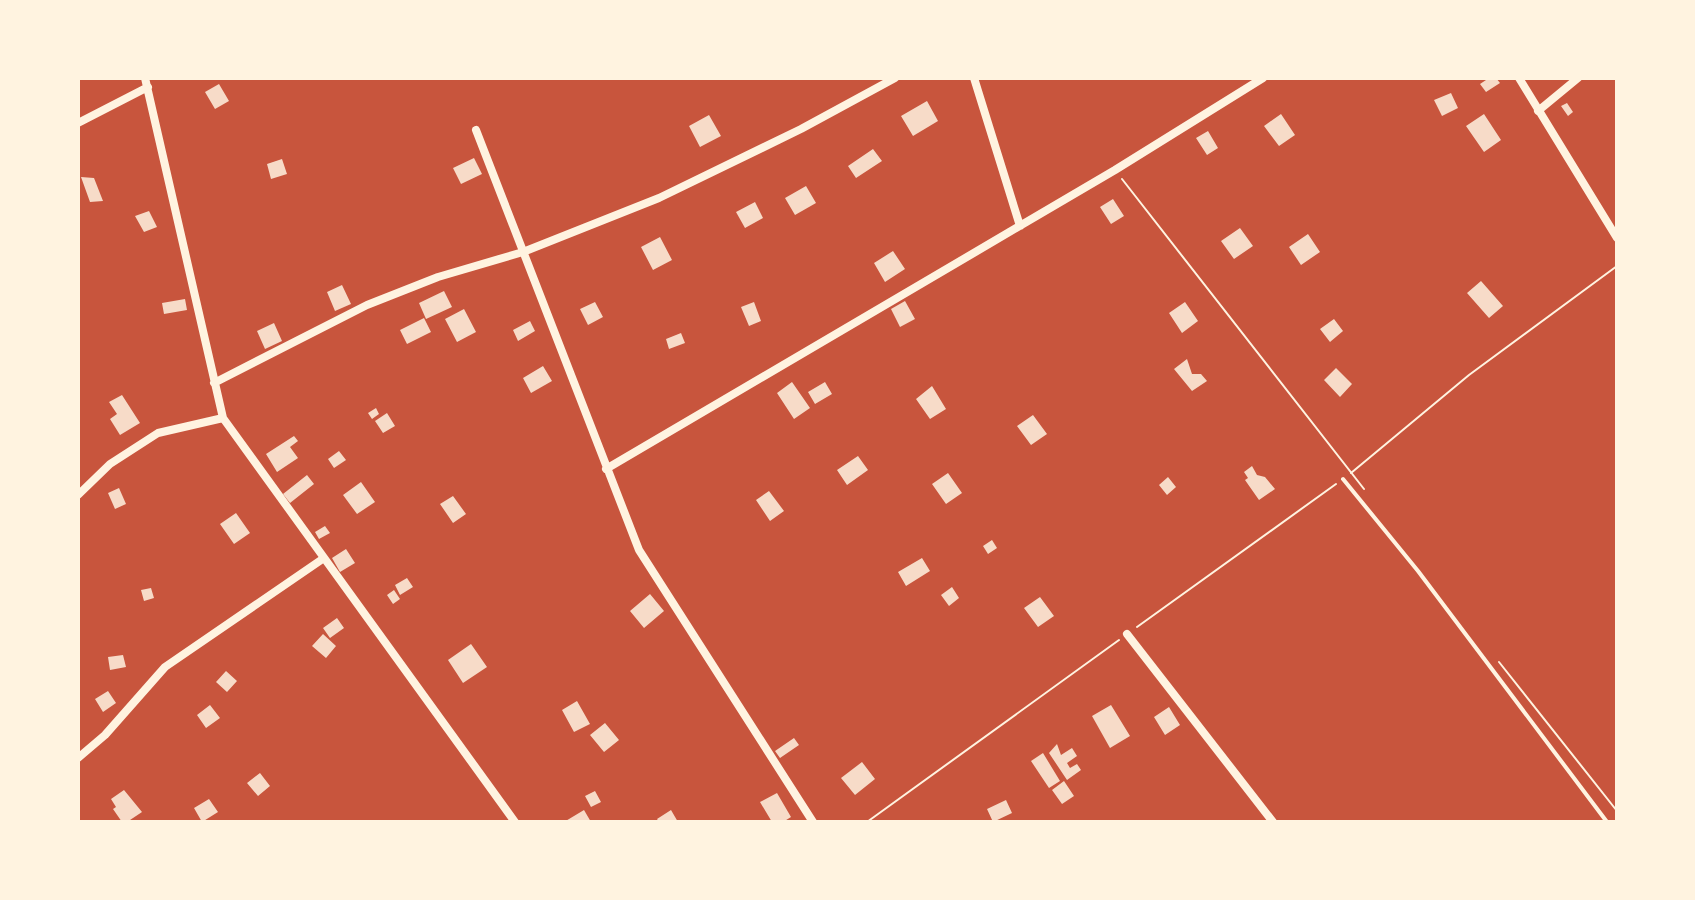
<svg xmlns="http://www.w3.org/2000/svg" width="1695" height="900" font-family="Montserrat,sans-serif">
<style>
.building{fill:#f7dbc8}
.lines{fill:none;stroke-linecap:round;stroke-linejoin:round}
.path{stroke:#fff3e0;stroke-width:2}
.service{stroke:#fff3e0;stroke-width:4}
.minor{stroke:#fff3e0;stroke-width:8}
</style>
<rect width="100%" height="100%" fill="#c8553d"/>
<path class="building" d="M1489 78H1496L1500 83 1486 92 1480 84Z
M219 84 229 101 215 109 205 92Z
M1451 93 1458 108 1442 116 1434 100Z
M927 101 938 121 913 136 901 116Z
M1567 103 1573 112 1568 116 1561 106Z
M1281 114 1295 135 1279 146 1264 126Z
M1484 114 1501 140 1484 152 1466 126Z
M709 115 721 136 700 147 689 126Z
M1208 131 1218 148 1207 155 1196 138Z
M873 149 882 161 856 178 848 166Z
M474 158 482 174 461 184 453 168Z
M282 159 287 174 271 179 267 164Z
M81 177 94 178 103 201 90 202Z
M806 186 816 203 795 215 785 198Z
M1113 199 1124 216 1111 224 1100 207Z
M755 202 763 218 745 228 736 212Z
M149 211 157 227 144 232 135 216Z
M1240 228 1253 246 1234 259 1221 241Z
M1308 234 1320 252 1301 265 1289 247Z
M660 237 672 260 653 270 641 247Z
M893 251 905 269 885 282 874 263Z
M1481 281 1503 306 1489 318 1467 293Z
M342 285 351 304 335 311 327 292Z
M444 291 452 307 426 319 419 303Z
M185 299 187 310 164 314 162 303Z
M905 301 915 319 900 327 891 309Z
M595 302 603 317 588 325 580 309Z
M754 302 761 321 749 326 741 307Z
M1185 302 1198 321 1182 333 1169 313Z
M464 309 476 332 457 342 445 319Z
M424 318 431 332 407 344 400 330Z
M1334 319 1343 331 1330 342 1320 329Z
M530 321 535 331 518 341 513 330Z
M274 323 282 341 265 349 257 331Z
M681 333 685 343 669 349 666 339Z
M1187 359 1192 374H1201L1207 381 1192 391 1174 369Z
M543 366 552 381 531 393 523 378Z
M1336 368 1352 384 1340 397 1324 380Z
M792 382 810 408 794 419 777 393Z
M825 382 832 394 815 404 808 392Z
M932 386 946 409 930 419 916 399Z
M122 395 140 423 120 435 110 419 117 414 109 402Z
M376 408 379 414 372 419 368 413Z
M387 413 395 426 383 433 375 421Z
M1033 415 1047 434 1031 445 1017 426Z
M294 436 298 441 290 447 298 458 277 472 266 454Z
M339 451 346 460 334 468 328 459Z
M858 456 868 470 847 485 837 470Z
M1252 466 1257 475 1265 477 1275 489 1259 500 1245 480 1248 478 1244 472Z
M948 473 962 493 946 504 932 484Z
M307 475 314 484 290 503 283 494Z
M1168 477 1176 487 1167 495 1159 485Z
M361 482 375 502 357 514 343 495Z
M119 488 126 504 115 509 108 493Z
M769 491 784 511 770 521 756 500Z
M453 496 466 514 453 523 440 504Z
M236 513 250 533 234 544 220 524Z
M325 526 330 533 319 539 315 532Z
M992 540 997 548 988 554 983 546Z
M346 549 355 563 340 572 332 558Z
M922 558 930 571 906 586 898 572Z
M407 578 413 587 400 595 395 585Z
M952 587 959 598 949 606 941 595Z
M151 588 154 598 144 601 141 590Z
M394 590 400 599 393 604 387 595Z
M650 594 664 611 644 628 630 611Z
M1040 597 1054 616 1038 627 1024 608Z
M337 618 344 628 330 638 323 628Z
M323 634 336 646 326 658 312 646Z
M471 644 487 667 463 683 448 660Z
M123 655 126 667 110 670 108 657Z
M226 671 237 681 227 692 216 682Z
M108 691 116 703 103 712 95 699Z
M577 701 590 724 574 732 562 710Z
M210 705 220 718 206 728 197 715Z
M1111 705 1130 736 1110 748 1092 716Z
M1169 707 1180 725 1165 735 1154 717Z
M605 723 619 740 604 752 590 735Z
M794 738 799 745 780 758 775 751Z
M1057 744 1061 755 1072 748 1077 756 1067 763 1070 768 1077 764 1081 770 1067 780 1049 753Z
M1043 753 1060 781 1049 788 1031 761Z
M862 762 875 779 855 795 841 778Z
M260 773 270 786 258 796 247 783Z
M1064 781 1074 796 1062 804 1052 790Z
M124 790 142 812 127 822H122L113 809 116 807 111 799Z
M595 791 601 802 591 807 585 796Z
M777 793 791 817 783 822H772L760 802Z
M209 799 218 812 202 822 194 808Z
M1006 800 1012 813 993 822 987 809Z
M584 810 591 822H564Z
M671 810 678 822H659L657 819Z"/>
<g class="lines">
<path class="path" d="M1122 179 1364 489
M1351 473 1469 375 1617 266
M1137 627 1336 484
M1499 662 1617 811
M867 822 1119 640"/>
<path class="service" d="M1343 479 1418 571 1607 822"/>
<path class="minor" d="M145 78 223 418 515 822
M974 78 1020 226
M1519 78 1617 238
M1538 111 1578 78
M78 123 148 87
M476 130 639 550 813 822
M214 383 367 305 438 277 523 252 659 198 801 129 895 78
M606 469 1115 170 1263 78
M78 495 110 464 158 433 223 418
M1127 634 1273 822
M78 758 105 735 165 667 324 558"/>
</g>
<rect width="1695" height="900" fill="none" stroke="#fff3e0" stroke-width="160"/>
</svg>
